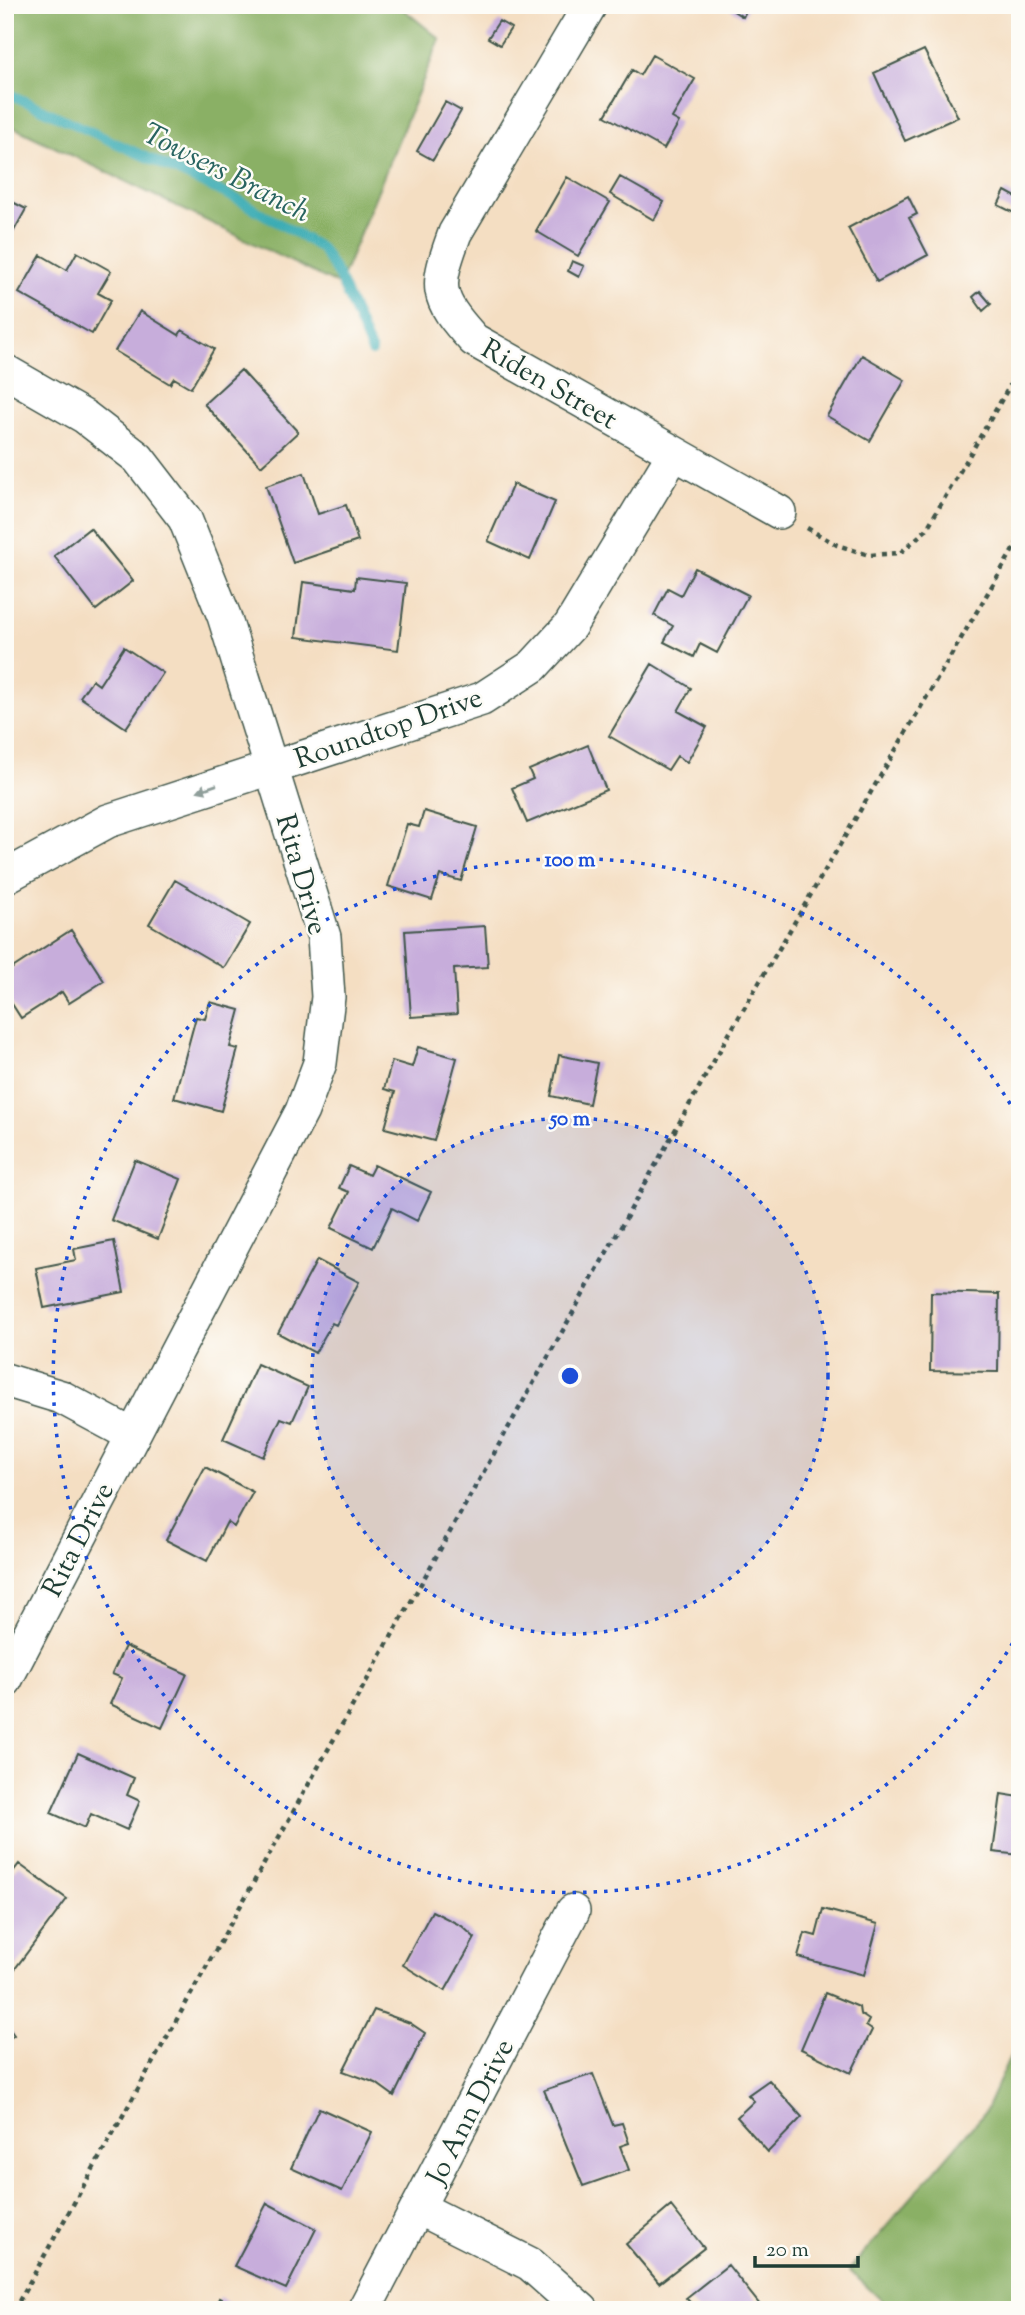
<svg xmlns="http://www.w3.org/2000/svg" width="1025" height="2315" font-family="'Sorts Mill Goudy',serif">
<style>
.forest{fill:#8ab065;stroke:#54764c;stroke-width:2}
.lines{fill:none;stroke-linecap:round;stroke-linejoin:round}
.stream{stroke:#3aacb4;stroke-width:10}
.building{fill:#c7addb}
.street-casing{stroke:#3f5549;stroke-width:36}
.path{stroke:#3f5549;stroke-width:4.5;stroke-dasharray:5 5;stroke-linecap:butt}
.street{stroke:#fff;stroke-width:33}
.oneway{fill:#8f9e9a}
.ring{fill:none;stroke:#1d4ed8;stroke-width:3.5;stroke-dasharray:3.5 7}
.labels{text-anchor:middle;stroke-width:5;stroke-linejoin:round;paint-order:stroke}
.street-label{font-size:28px;fill:#1f3d34;stroke:#fdfcf7}
.water-label{font-size:30px;font-style:italic;fill:#286461;stroke:#fdfcf7}
.centre{fill:#1d4ed8;stroke:#fdfcf7;stroke-width:3.5}
.ring-label{font-size:21px;text-anchor:middle;font-weight:bold;fill:#1d4ed8;stroke:#fdfcf7;stroke-width:5;stroke-linejoin:round;paint-order:stroke}
</style>
<rect width="100%" height="100%" fill="#fdfcf7"/>
<filter id="ink" filterUnits="userSpaceOnUse"><feTurbulence type="fractalNoise" baseFrequency=".0143" numOctaves="2"/><feDisplacementMap in="SourceGraphic" scale="14" xChannelSelector="R" yChannelSelector="G"/><feConvolveMatrix kernelMatrix="1 2 1 2 8 2 1 2 1" color-interpolation-filters="sRGB"/></filter>
<filter id="wash" filterUnits="userSpaceOnUse"><feTurbulence type="fractalNoise" baseFrequency=".00686" numOctaves="4" result="noise"/><feDisplacementMap in="SourceGraphic" scale="28" xChannelSelector="R" yChannelSelector="G"/><feGaussianBlur stdDeviation="1.57" result="paint"/><feColorMatrix in="noise" values="0 0 0 0 0 0 0 0 0 0 0 0 0 0 0 0 0 1.4 0 .05"/><feComposite in="paint" operator="in"/></filter>
<g filter="url(#wash)">
<rect width="100%" height="100%" fill="#f4dec2"/>
<path class="forest" d="M5 5H398L440 39 339 285 5 123Z
M1020 2035V2310H892L849 2270 985 2112Z"/>
<g class="lines">
<path class="stream" d="M5 92 239 200 321 248 339 277 372 352"/>
</g>
<g id="blocks">
<path class="building" d="M724 5H749L743 17Z
M499 21 511 28 500 45 488 38Z
M924 50 958 117 905 141 874 73Z
M652 55 695 79 672 118 679 122 664 149 605 116 632 70 640 75Z
M445 102 461 111 433 160 417 151Z
M567 177 610 202 578 256 536 231Z
M620 177 664 202 654 220 610 194Z
M1005 191 1020 199V216L998 205Z
M908 196 917 214 909 218 928 255 877 282 848 228Z
M5 198 26 209 5 247Z
M77 252 111 271 98 293 111 300 92 334 19 293 41 255 67 270Z
M572 261 584 266 579 277 568 271Z
M980 291 991 304 983 311 973 297Z
M140 311 179 335 182 330 214 349 191 388 174 378 170 384 115 351Z
M862 355 905 380 870 441 827 416Z
M241 370 298 432 261 466 204 404Z
M304 473 318 514 346 505 358 541 293 563 266 486Z
M513 484 555 502 530 560 488 541Z
M90 528 133 581 96 610 54 556Z
M695 568 748 595 717 653 700 644 694 657 664 642 673 626 654 615 668 588 681 595Z
M356 577 406 583 398 650 296 637 303 582 355 589Z
M124 647 163 673 126 728 80 697 92 680 99 685Z
M652 664 691 688 678 711 707 727 687 762 677 756 668 770 609 736Z
M588 745 606 790 527 823 512 788 533 779 529 770Z
M424 811 477 827 461 881 440 875 432 900 388 886 407 824 419 827Z
M175 880 250 924 224 968 149 924Z
M485 926 488 967 454 969 457 1014 411 1017 405 931Z
M71 930 104 981 69 1003 62 992 21 1018 5 993V973Z
M210 1002 240 1010 230 1047 238 1049 221 1111 174 1098 196 1017 205 1019Z
M418 1047 457 1058 434 1141 385 1128 395 1092 384 1089 392 1061 412 1067Z
M559 1055 597 1063 589 1104 551 1096Z
M135 1160 181 1179 158 1239 111 1220Z
M374 1165 431 1192 417 1221 392 1208 373 1248 331 1228 349 1192 339 1188 349 1166 369 1175Z
M114 1241 124 1292 44 1308 36 1268 76 1260 74 1249Z
M317 1260 359 1282 336 1325 332 1323 315 1353 278 1333Z
M931 1292 999 1294 998 1372 930 1371Z
M257 1364 308 1387 292 1422 281 1418 263 1457 223 1439Z
M205 1467 253 1492 234 1527 227 1522 207 1561 166 1540Z
M5 1492 12 1495 5 1509Z
M125 1646 187 1674 162 1728 110 1704 122 1678 112 1674Z
M78 1753 134 1778 127 1795 140 1801 127 1830 91 1814 85 1828 51 1813Z
M1001 1794 1020 1797V1855L993 1852Z
M19 1864 67 1899 14 1970 5 1963V1882Z
M823 1909 878 1924 864 1975 798 1957 805 1933 816 1936Z
M432 1911 462 1926 475 1938 445 1991 403 1965Z
M825 1993 859 2007 860 2014 869 2020 866 2026 872 2030 851 2073 801 2049Z
M374 2010 410 2023 425 2033 394 2096 376 2083 343 2071Z
M5 2023 14 2035 5 2042Z
M593 2074 613 2125 622 2123 629 2143 620 2146 629 2170 583 2186 544 2090Z
M769 2080 802 2117 768 2152 737 2117 754 2101 748 2095Z
M319 2108 372 2132 342 2191 291 2168Z
M267 2203 316 2229 286 2289 234 2266Z
M671 2206 704 2248 659 2283 626 2244Z
M728 2265 764 2310H697L686 2298Z
M219 2298 242 2310H214Z"/>
</g>
</g>
<g filter="url(#ink)">
<use href="#blocks" fill-opacity="0" stroke="#3f5549" stroke-width="2"/>
<g class="lines">
<defs>
<path id="street" d="M590 5 455 233C435 288 434 296 474 340L779 512
M5 371 85 417 138 458 185 519 224 616 324 937 328 997 320 1063 302 1111 5 1681
M5 877 108 821 482 699 533 666 570 626 673 455
M5 1380 61 1397 130 1434
M419 2208 530 2264 582 2310
M364 2310 573 1911"/>
</defs>
<use href="#street" class="street-casing"/>
<path class="path" d="M807 528 837 545 869 555 900 553 926 530 1020 368
M14 2310 729 1034 1020 538"/>
<use href="#street" class="street"/>
</g>
<defs><path id="oneway-solid" d="M-6-.8H1V-3.2L6.5 0L1 3.2V.8H-6Z" transform="scale(1.75)"/></defs>
<use class="oneway" href="#oneway-solid" transform="translate(207 788) rotate(161)"/>
</g>
<circle cx="570" cy="1376" r="258" fill="#1d4ed8" fill-opacity=".12"/>
<g class="ring">
<circle cx="570" cy="1376" r="258"/>
<path d="M1018 1634A517 517 0 1 1 1018 1117"/>
</g>
<g class="labels">
<g class="street-label">
<text transform="translate(550 383) rotate(30)" y="10">Riden Street</text>
<text transform="translate(388 727) rotate(-19)" y="10">Roundtop Drive</text>
<text transform="translate(303 874) rotate(74)" y="10">Rita Drive</text>
<text transform="translate(77 1539) rotate(-63)" y="10">Rita Drive</text>
<text transform="translate(469 2111) rotate(-63)" y="10">Jo Ann Drive</text>
</g>
<g class="water-label">
<text transform="translate(227 172) rotate(27)" y="10">Towsers Branch</text>
</g>
</g>
<circle cx="570" cy="1376" r="10" class="centre"/>
<g class="ring-label">
<text x="570" y="866">100 m</text>
<text x="570" y="1125">50 m</text>
</g>
<rect width="1025" height="2315" fill="none" stroke="#fdfcf7" stroke-width="28"/>
<path d="M755 2256v10h103v-10" fill="none" stroke="#1f3d34" stroke-width="3.5"/>
<text x="766" y="2256" font-size="21" fill="#1f3d34" stroke="#fdfcf7" stroke-width="5" paint-order="stroke">20 m</text>
</svg>
